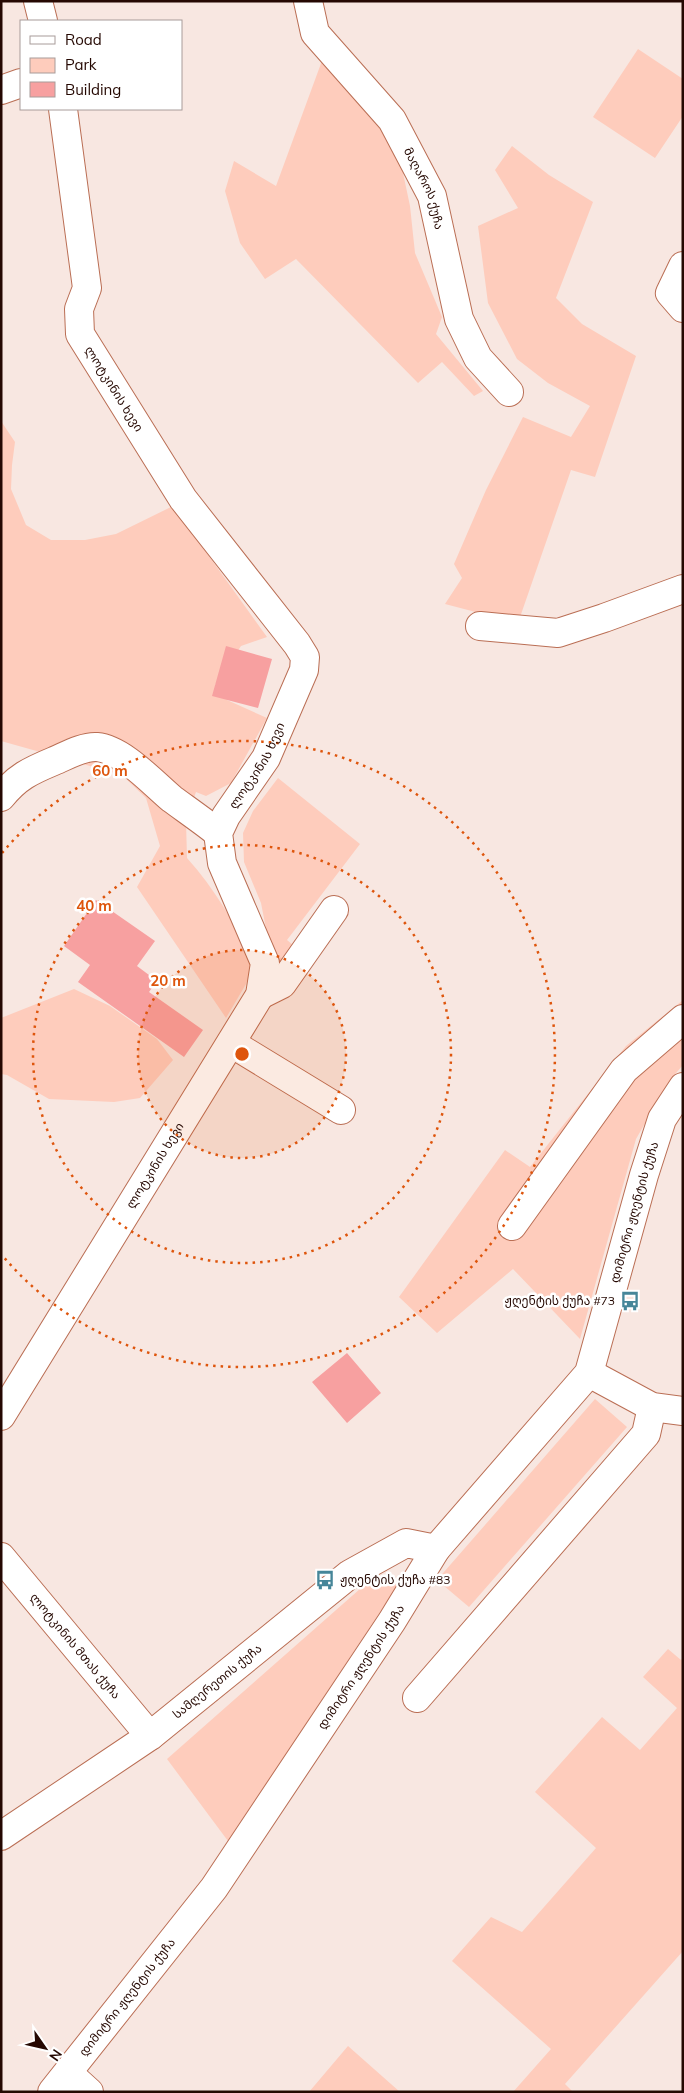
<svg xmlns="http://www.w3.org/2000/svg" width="684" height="2093" font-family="Mulish,'Noto Sans Georgian',sans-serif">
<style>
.green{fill:#feccbc}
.building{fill:#f7a0a0}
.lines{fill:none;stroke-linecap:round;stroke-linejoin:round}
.minor-casing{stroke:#ba6e54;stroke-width:30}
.minor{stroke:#fff;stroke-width:28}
.ring{fill:none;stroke:#de550c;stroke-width:2.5;stroke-dasharray:2.5 5}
.labels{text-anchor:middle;stroke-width:5;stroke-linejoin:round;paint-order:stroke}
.street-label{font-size:12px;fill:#250802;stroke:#fff}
.poi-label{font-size:12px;fill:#250802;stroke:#fff;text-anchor:end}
.centre{fill:#de550c;stroke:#fff;stroke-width:2.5}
.ring-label{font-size:15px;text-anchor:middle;font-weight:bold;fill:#de550c;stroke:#fff;stroke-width:5;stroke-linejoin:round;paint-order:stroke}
</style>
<rect width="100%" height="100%" fill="#f8e7e1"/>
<path class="green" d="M638 49 683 79V116L655 158 593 117Z
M323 58 370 110 399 154 410 206 415 253 442 317 436 334 483 391 474 396 442 362 418 383 296 259 265 279 240 243 225 191 234 161 276 186Z
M512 146 549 175 593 202 556 298 582 324 636 356 595 477 571 470 518 623 445 604 462 578 454 564 486 490 523 417 571 437 590 406 548 383 517 359 488 303 478 226 518 208 495 170Z
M1 421 15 442 12 465 11 489 26 525 51 540H85L116 534 173 506 267 637 241 646 215 685 227 700 267 718 231 783 206 796 196 792 186 821 187 858C215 889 234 923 254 960L246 984 226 1018 137 887 160 846 146 798 122 775 1 741Z
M278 778 360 844 287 940 293 945 274 969 261 903 244 862 243 833 253 811Z
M74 989 110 1006 157 1039 173 1060 140 1098 114 1102 49 1099 7 1075 1 1074V1018Z
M683 1000V1065L670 1080 636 1139 580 1339 513 1269 437 1333 399 1297 505 1150 530 1167 626 1046Z
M595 1399 627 1427 469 1607 437 1580Z
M384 1576 398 1585 228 1841 167 1759 369 1581Z
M668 1649 681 1660 683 1658V1951L565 2084 573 2092H513L551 2049 452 1961 491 1917 522 1932 596 1848 535 1792 602 1717 640 1750 677 1708 643 1677Z
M348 2046 400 2092H309Z"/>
<path class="building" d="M226 646 272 659 258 708 212 696Z
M96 900 155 941 137 966 157 981 149 992 203 1030 184 1057 78 982 90 965 64 946Z
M347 1353 381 1393 347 1423 312 1382Z"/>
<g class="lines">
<defs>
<g id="minor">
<path d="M38 1 43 21"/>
<path id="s1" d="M308 1 315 33 392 120 432 196 459 319 478 358 509 392"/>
<path d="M1 90 21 83"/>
<path d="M683 266 670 293 683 308"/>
<path d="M480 626 558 633 604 618 683 589"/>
<path d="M1 797C17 777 30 771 54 761 66 756 83 746 97 747 122 749 153 783 172 799 187 810 203 821 218 833"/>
<path d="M260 995 282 984 334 910"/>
<path d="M231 1043 341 1110"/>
<path d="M512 1226 624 1070 683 1019"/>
<path d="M589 1373 652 1407 683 1411"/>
<path id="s2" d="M1 1416 260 995 265 963 222 863 218 833 226 816 266 758 304 670 305 657 297 644 183 499 80 334 79 309 87 288 63 109"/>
<path id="s3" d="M1 1557 150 1736"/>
<path d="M417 1698 646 1434 652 1407"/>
<path id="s4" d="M1 1836 150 1736 350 1574 406 1543 436 1549"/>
<path d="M68 2073 89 2092"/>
<path id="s5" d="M52 2092 214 1888 392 1621 436 1549 589 1373 644 1175 662 1119 683 1087"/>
</g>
</defs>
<use href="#minor" class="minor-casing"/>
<use href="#minor" class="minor"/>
</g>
<circle cx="242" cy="1054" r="104" fill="#de550c" fill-opacity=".12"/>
<g class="ring">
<circle cx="242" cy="1054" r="104"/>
<circle cx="242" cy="1054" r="209"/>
<path d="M2 853A313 313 0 1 1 2 1255"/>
</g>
<defs>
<symbol id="bus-bare" viewBox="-9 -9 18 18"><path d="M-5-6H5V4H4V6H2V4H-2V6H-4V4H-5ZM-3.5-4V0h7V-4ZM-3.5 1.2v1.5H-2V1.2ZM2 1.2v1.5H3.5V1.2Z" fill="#468699" stroke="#fff" stroke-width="2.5" paint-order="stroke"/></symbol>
</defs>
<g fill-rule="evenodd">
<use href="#bus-bare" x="616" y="1287" width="28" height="28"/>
<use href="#bus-bare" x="311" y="1566" width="28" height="28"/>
</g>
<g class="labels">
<g class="street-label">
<text dy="4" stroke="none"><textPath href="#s1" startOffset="225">მაღაროს ქუჩა</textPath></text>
<text transform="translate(114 389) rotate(58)" y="4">ლოტკინის ხევი</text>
<text dy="4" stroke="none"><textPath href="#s2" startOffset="744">ლოტკინის ხევი</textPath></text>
<text dy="4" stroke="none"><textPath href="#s2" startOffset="294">ლოტკინის ხევი</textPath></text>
<text dy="4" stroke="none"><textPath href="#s5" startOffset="1066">დიმიტრი ჟღენტის ქუჩა</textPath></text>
<text dy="4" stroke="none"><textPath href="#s3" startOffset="116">ლოტკინის მთას ქუჩა</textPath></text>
<text dy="4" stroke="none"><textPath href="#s5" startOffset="526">დიმიტრი ჟღენტის ქუჩა</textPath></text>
<text dy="4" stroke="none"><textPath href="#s4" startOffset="266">სამღერეთის ქუჩა</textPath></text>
<text dy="4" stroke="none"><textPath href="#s5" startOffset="121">დიმიტრი ჟღენტის ქუჩა</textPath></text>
</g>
<g class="poi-label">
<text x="615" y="1305">ჟღენტის ქუჩა #73</text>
<text x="340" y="1584" text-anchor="start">ჟღენტის ქუჩა #83</text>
</g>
</g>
<circle cx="242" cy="1054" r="8" class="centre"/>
<g class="ring-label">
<text x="110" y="776">60 m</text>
<text x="94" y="911">40 m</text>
<text x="168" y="986">20 m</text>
</g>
<rect width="684" height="2093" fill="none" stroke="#250802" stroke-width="5"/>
<rect x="20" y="20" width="162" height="90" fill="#ffffff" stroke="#a89c9a"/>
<rect x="30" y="36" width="25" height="8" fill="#ffffff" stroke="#a89c9a"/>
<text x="65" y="45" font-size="15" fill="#250802">Road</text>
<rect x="30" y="58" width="25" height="15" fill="#feccbc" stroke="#a89c9a"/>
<text x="65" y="70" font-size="15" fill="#250802">Park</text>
<rect x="30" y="82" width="25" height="15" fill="#f7a0a0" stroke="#a89c9a"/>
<text x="65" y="95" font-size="15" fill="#250802">Building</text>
<g transform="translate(45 2048) rotate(124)" stroke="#ffffff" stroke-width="4" paint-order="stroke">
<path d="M0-4L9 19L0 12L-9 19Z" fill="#250802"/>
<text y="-8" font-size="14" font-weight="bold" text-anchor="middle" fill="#250802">N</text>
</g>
</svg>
